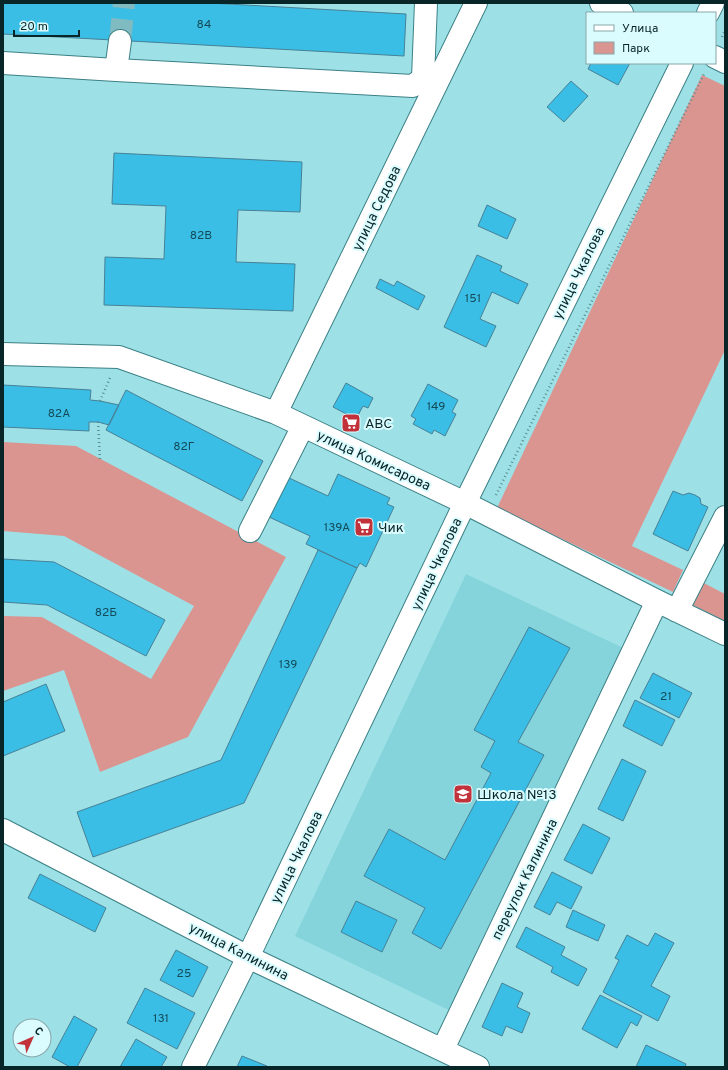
<svg xmlns="http://www.w3.org/2000/svg" width="728" height="1070" font-family="Overpass,sans-serif">
<style>
.built{fill:#86d4db}
.green{fill:#da9591}
.building{fill:#3abee6;stroke:#478196}
.lines{fill:none;stroke-linecap:round;stroke-linejoin:round}
.minor-tunnel{stroke:#7fbbc1;stroke-width:22;stroke-dasharray:22 11;stroke-linecap:butt}
.minor-casing{stroke:#3c8085;stroke-width:24}
.major-casing{stroke:#3c8085;stroke-width:24}
.path{stroke:#5a8d91;stroke-width:2.5;stroke-dasharray:1 3;stroke-linecap:butt}
.minor{stroke:#fff;stroke-width:22}
.major{stroke:#fff;stroke-width:22}
.labels{text-anchor:middle;stroke-width:4;stroke-linejoin:round;paint-order:stroke}
.number-label{font-size:12px;fill:#144b58}
.street-label{font-size:14px;fill:#082528;stroke:#dbfcfe}
.poi-label{font-size:14px;fill:#082528;stroke:#dbfcfe;text-anchor:start}
</style>
<rect width="100%" height="100%" fill="#9de1e7"/>
<path class="built" d="M466 574 632 652 459 1015 295 936Z"/>
<path class="green" d="M702 75 725 86V350L632 546 683 570 673 592 497 508Z
M3 442 76 446 286 557 188 737 100 772 64 670 3 691V616L42 617 151 679 194 606 64 536 3 531Z
M698 580 725 594V621L693 605 692 594Z"/>
<path class="building" d="M3 3H210L406 14 404 56 3 34Z
M591 63H630L618 85 588 69Z
M571 81 588 96 564 122 547 107Z
M114 153 302 162 300 212 238 210 236 262 295 264 293 311 104 305 105 257 164 259 166 206 112 204Z
M487 205 516 219 507 239 478 226Z
M477 255 502 266 500 271 528 284 518 304 492 292 480 319 496 326 486 347 444 327Z
M380 279 394 286 397 281 425 296 418 310 376 288Z
M346 383 373 398 368 408 363 406 356 419 333 407Z
M428 384 458 400 452 412 456 414 445 436 434 430 432 434 413 424 416 419 411 416Z
M3 385 91 390 90 400 100 401 119 405 109 425 98 422H89V431L3 427Z
M126 390 263 461 242 501 106 430Z
M338 474 390 498 387 504 394 507 366 567 360 563 357 568 306 544 310 536 269 517 287 477 328 496Z
M673 491 683 495 689 493 695 495 700 498 701 504 708 507 688 551 653 534Z
M318 550 357 568 244 803 93 857 77 812 221 760Z
M3 559 54 562 165 620 146 656 47 605 3 602Z
M529 627 570 648 518 742 544 755 441 949 412 933 425 908 364 876 389 829 445 860 491 773 481 767 495 741 474 730Z
M653 673 692 693 679 718 640 698Z
M46 684 65 731 3 756V702Z
M635 700 675 720 662 746 623 726Z
M622 759 646 771 623 821 598 809Z
M583 824 610 838 592 874 564 860Z
M552 872 582 887 571 909 557 902 550 915 534 907Z
M40 874 106 908 95 932 28 898Z
M356 901 397 920 382 952 341 932Z
M573 910 605 925 598 941 566 927Z
M526 927 565 947 561 955 587 969 578 986 551 972 553 967 516 947Z
M655 933 674 943 651 986 670 996 658 1021 603 992 619 960 615 958 627 935 648 946Z
M176 950 208 967 193 997 160 980Z
M502 983 523 993 517 1007 530 1013 522 1033 506 1026 502 1036 482 1027Z
M145 988 195 1013 177 1049 127 1023Z
M600 995 642 1016 637 1026 631 1022 617 1048 582 1029Z
M74 1016 97 1029 77 1067H70L52 1057Z
M136 1039 167 1057 161 1067H120Z
M646 1045 686 1064 685 1067H636Z
M242 1056 267 1066 266 1067H237Z"/>
<g class="lines">
<path class="minor-tunnel" d="M120 41 124 3"/>
<defs>
<path id="minor" d="M601 3 622 13
M715 57 725 62
M3 63 116 70 413 86 423 78 426 3
M116 70 120 41
M3 354 119 357 276 413 465 503 657 601 725 634
M276 413 476 3
M250 531 303 426
M677 611 725 517
M3 830 248 957 478 1067
M443 1049 657 601"/>
<path id="major" d="M708 13 713 3
M193 1067 248 957 465 503 682 63"/>
</defs>
<use href="#minor" class="minor-casing"/>
<use href="#major" class="major-casing"/>
<path class="path" d="M722 37 725 30
M100 401 110 378
M98 422 100 460
M496 495 704 74"/>
<use href="#minor" class="minor"/>
<use href="#major" class="major"/>
</g>
<defs>
<symbol id="supermarket-square" viewBox="-11 -11 22 22"><rect x="-9" y="-9" width="18" height="18" rx="4" fill="#c2323a" stroke="#dbfcfe"/><path d="M-6-5.5h2.5l.6 2H6L4.5 2H-2.5L-4.4-4H-6ZM-1.5 3.2a1.3 1.3 0 1 0 .1 0ZM3 3.2a1.3 1.3 0 1 0 .1 0Z" fill="#fff"/></symbol>
<symbol id="school-square" viewBox="-11 -11 22 22"><rect x="-9" y="-9" width="18" height="18" rx="4" fill="#c2323a" stroke="#dbfcfe"/><path d="M0-5L7-2L0 1L-7-2ZM-4 1L0 2.5L4 1V4Q0 6-4 4Z" fill="#fff"/></symbol>
</defs>
<g fill-rule="evenodd">
<use href="#supermarket-square" x="340" y="412" width="22" height="22"/>
<use href="#supermarket-square" x="353" y="516" width="22" height="22"/>
<use href="#school-square" x="452" y="783" width="22" height="22"/>
</g>
<g class="labels">
<g class="number-label">
<text x="204" y="28">84</text>
<text x="201" y="239">82В</text>
<text x="473" y="302">151</text>
<text x="436" y="410">149</text>
<text x="59" y="417">82А</text>
<text x="184" y="450">82Г</text>
<text x="337" y="531">139А</text>
<text x="106" y="616">82Б</text>
<text x="288" y="668">139</text>
<text x="666" y="700">21</text>
<text x="184" y="977">25</text>
<text x="161" y="1022">131</text>
</g>
<g class="street-label">
<text transform="translate(376 208) rotate(-64)" y="5">улица Седова</text>
<text transform="translate(578 273) rotate(-64)" y="5">улица Чкалова</text>
<text transform="translate(374 460) rotate(25)" y="5">улица Комисарова</text>
<text transform="translate(436 564) rotate(-65)" y="5">улица Чкалова</text>
<text transform="translate(296 857) rotate(-64)" y="5">улица Чкалова</text>
<text transform="translate(524 879) rotate(-64)" y="5">переулок Калинина</text>
<text transform="translate(239 951) rotate(27)" y="5">улица Калинина</text>
</g>
<g class="poi-label">
<text x="365" y="428">ABC</text>
<text x="378" y="532">Чик</text>
<text x="477" y="799">Школа №13</text>
</g>
</g>
<rect width="728" height="1070" fill="none" stroke="#082528" stroke-width="8"/>
<rect x="586" y="12" width="130" height="52" fill="#dbfcfe" stroke="#87a6a8"/>
<rect x="594" y="25" width="20" height="6" fill="#ffffff" stroke="#87a6a8"/>
<text x="622" y="32" font-size="12" fill="#082528">Улица</text>
<rect x="594" y="42" width="20" height="12" fill="#da9591" stroke="#87a6a8"/>
<text x="622" y="52" font-size="12" fill="#082528">Парк</text>
<g transform="translate(32 1038) rotate(45)"><circle r="19" fill="#dbfcfe" stroke="#87a6a8"/>
<path d="M0-3L7 15L0 10L-7 15Z" fill="#c2323a"/>
<text y="-6" font-size="11" font-weight="bold" text-anchor="middle" fill="#082528">С</text>
</g>
<path d="M14 30v6h65v-6" fill="none" stroke="#082528" stroke-width="2"/>
<text x="20" y="30" font-size="12" fill="#082528" stroke="#dbfcfe" stroke-width="3" paint-order="stroke">20 m</text>
</svg>
